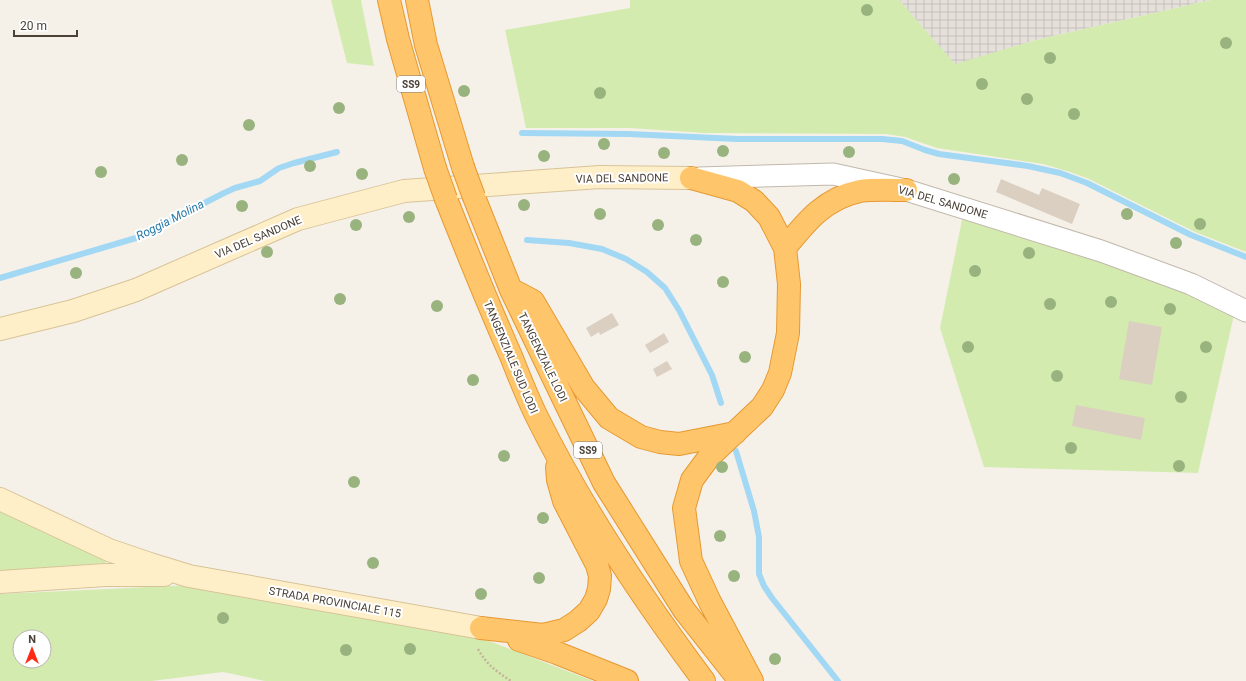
<svg xmlns="http://www.w3.org/2000/svg" width="1246" height="681" font-family="Roboto,sans-serif">
<style>
.industrial{fill:url(#industrial-grid)}
.green{fill:#d4ebb0;fill-rule:evenodd}
.lines{fill:none;stroke-linecap:round;stroke-linejoin:round}
.stream{stroke:#a3d8f5;stroke-width:6}
.building{fill:#dbcfc1}
.street-casing{stroke:#c1b8ab;stroke-width:23}
.secondary-casing{stroke:#d8c397;stroke-width:24}
.highway-casing{stroke:#e69932;stroke-width:24}
.path{stroke:#c4b39b;stroke-width:2.5;stroke-dasharray:2 2;stroke-linecap:butt}
.street{stroke:#fff;stroke-width:21}
.secondary{stroke:#ffefc9;stroke-width:22}
.highway{stroke:#ffc56a;stroke-width:22}
.highway-bridge-casing{stroke:#e69932;stroke-width:24;stroke-linecap:butt}
.highway-bridge{stroke:#ffc56a;stroke-width:22}
.tree{fill:#99b37e}
.labels{text-anchor:middle;stroke-width:4;stroke-linejoin:round;paint-order:stroke}
.shield{fill:#fff;stroke:#807a73;stroke-width:1}
.shield-label{font-size:10px;font-weight:bold;fill:#4a4137}
.street-label{font-size:11px;fill:#4a4137;stroke:#fff}
.water-label{font-size:12px;font-style:italic;fill:#277bab;stroke:#fff}
</style>
<defs>
<pattern id="industrial-grid" width="8" height="8" patternUnits="userSpaceOnUse"><rect width="8" height="8" fill="#e5e0da"/><path d="M0 4h8M4 0v8" fill="none" stroke="#c6c1bc"/></pattern>
</defs>
<rect width="100%" height="100%" fill="#f5f1e9"/>
<path class="industrial" d="M899 0H1211L1036 40 955 65Z"/>
<path class="green" d="M331 0H361L374 66 347 63Z
M630 0H899L955 64 1036 40 1211 0H1246V252L1195 232 1089 179 1070 172 1043 164 937 148 905 137 886 134 705 133 629 128H526L505 30 630 8Z
M963 215C1011 230 1059 247 1107 264 1150 280 1193 295 1234 315L1198 473 984 467 940 328Z
M0 512 105 559 107 562 104 563 0 571Z
M192 585 489 641 593 681H265L223 672 152 681H0V594ZM20 637H44V661H20Z"/>
<g class="lines">
<path class="stream" d="M522 133 629 134 737 139H882L902 141 925 150 939 154 1028 166 1060 173 1087 183 1191 235 1246 257
M527 240 569 243 602 249 626 259 647 272 665 288 679 310 712 375 721 403
M0 278 136 238 224 193 235 188 260 181 279 168 294 163 337 152
M736 451 754 511 759 537V574L764 586 772 598 838 681"/>
</g>
<path class="building" d="M1001 179 1039 195 1042 188 1080 204 1072 224 996 192Z
M612 313 619 325 600 335 599 332 591 337 586 328Z
M1129 321 1162 327 1152 385 1119 379Z
M664 333 669 342 650 353 645 345Z
M667 361 672 369 657 377 653 369Z
M1076 405 1145 418 1141 440 1072 426Z"/>
<g class="lines">
<defs>
<path id="street" d="M699 178 833 174 906 190 1101 251 1191 284 1246 311"/>
<path id="secondary" d="M0 329 73 311 136 290 298 219 404 191 600 177 691 178
M0 499 109 550 150 564 189 576 481 628
M0 582 105 575H164"/>
<path id="highway" d="M389 0 398 39 435 168
M417 0 426 45 463 167
M691 178 738 191 754 201 769 217 785 248 789 284 788 333 780 373 773 390 762 407 709 457 692 480 684 508 691 561 710 602 752 681
M474 197 511 290 604 483 684 610 740 681
M446 199C467 252 488 304 511 356 519 376 527 397 537 417 583 510 642 598 704 681
M785 248C806 222 825 198 860 191 872 189 893 190 906 190
M516 292 533 301 584 388 609 418 641 437 660 442 679 444 735 433
M481 628 543 635 564 630 578 621 589 611 596 599 599 589 600 576 597 565 564 501 558 480 557 467
M519 640 557 653 627 681"/>
</defs>
<use href="#street" class="street-casing"/>
<use href="#secondary" class="secondary-casing"/>
<use href="#highway" class="highway-casing"/>
<path class="path" d="M478 649C486 664 497 672 511 681"/>
<use href="#street" class="street"/>
<use href="#secondary" class="secondary"/>
<use href="#highway" class="highway"/>
<defs>
<path id="highway-bridge" d="M463 167 474 197
M435 168 446 199"/>
</defs>
<use href="#highway-bridge" class="highway-bridge-casing"/>
<use href="#highway-bridge" class="highway-bridge"/>
</g>
<g class="tree">
<circle cx="867" cy="10" r="6"/>
<circle cx="1226" cy="43" r="6"/>
<circle cx="1050" cy="58" r="6"/>
<circle cx="982" cy="84" r="6"/>
<circle cx="464" cy="91" r="6"/>
<circle cx="600" cy="93" r="6"/>
<circle cx="1027" cy="99" r="6"/>
<circle cx="339" cy="108" r="6"/>
<circle cx="1074" cy="114" r="6"/>
<circle cx="249" cy="125" r="6"/>
<circle cx="604" cy="144" r="6"/>
<circle cx="723" cy="151" r="6"/>
<circle cx="849" cy="152" r="6"/>
<circle cx="664" cy="153" r="6"/>
<circle cx="544" cy="156" r="6"/>
<circle cx="182" cy="160" r="6"/>
<circle cx="310" cy="166" r="6"/>
<circle cx="101" cy="172" r="6"/>
<circle cx="362" cy="174" r="6"/>
<circle cx="954" cy="179" r="6"/>
<circle cx="524" cy="205" r="6"/>
<circle cx="242" cy="206" r="6"/>
<circle cx="600" cy="214" r="6"/>
<circle cx="1127" cy="214" r="6"/>
<circle cx="409" cy="217" r="6"/>
<circle cx="1200" cy="224" r="6"/>
<circle cx="356" cy="225" r="6"/>
<circle cx="658" cy="225" r="6"/>
<circle cx="696" cy="240" r="6"/>
<circle cx="1176" cy="243" r="6"/>
<circle cx="267" cy="252" r="6"/>
<circle cx="1029" cy="253" r="6"/>
<circle cx="975" cy="271" r="6"/>
<circle cx="76" cy="273" r="6"/>
<circle cx="723" cy="282" r="6"/>
<circle cx="340" cy="299" r="6"/>
<circle cx="1111" cy="302" r="6"/>
<circle cx="1050" cy="304" r="6"/>
<circle cx="437" cy="306" r="6"/>
<circle cx="1170" cy="309" r="6"/>
<circle cx="968" cy="347" r="6"/>
<circle cx="1206" cy="347" r="6"/>
<circle cx="745" cy="357" r="6"/>
<circle cx="1057" cy="376" r="6"/>
<circle cx="473" cy="380" r="6"/>
<circle cx="1181" cy="397" r="6"/>
<circle cx="1071" cy="448" r="6"/>
<circle cx="504" cy="456" r="6"/>
<circle cx="1179" cy="466" r="6"/>
<circle cx="722" cy="467" r="6"/>
<circle cx="354" cy="482" r="6"/>
<circle cx="543" cy="518" r="6"/>
<circle cx="720" cy="536" r="6"/>
<circle cx="373" cy="563" r="6"/>
<circle cx="734" cy="576" r="6"/>
<circle cx="539" cy="578" r="6"/>
<circle cx="481" cy="594" r="6"/>
<circle cx="223" cy="618" r="6"/>
<circle cx="410" cy="649" r="6"/>
<circle cx="346" cy="650" r="6"/>
<circle cx="775" cy="659" r="6"/>
</g>
<g class="labels">
<g class="shield">
<rect x="397" y="76" width="28" height="16" rx="3"/>
<rect x="574" y="442" width="28" height="16" rx="3"/>
</g>
<g class="shield-label">
<text x="411" y="88">SS9</text>
<text x="588" y="454">SS9</text>
</g>
<g class="street-label">
<text transform="translate(622 178) rotate(-1)" y="4">VIA DEL SANDONE</text>
<text transform="translate(943 202) rotate(16)" y="4">VIA DEL SANDONE</text>
<text transform="translate(258 237) rotate(-23)" y="4">VIA DEL SANDONE</text>
<text transform="translate(511 357) rotate(67)" y="4">TANGENZIALE SUD LODI</text>
<text transform="translate(543 357) rotate(64)" y="4">TANGENZIALE LODI</text>
<text transform="translate(335 602) rotate(10)" y="4">STRADA PROVINCIALE 115</text>
</g>
<g class="water-label">
<text transform="translate(170 220) rotate(-27)" y="4">Roggia Molina</text>
</g>
</g>
<g transform="translate(32 649)"><circle r="19" fill="#ffffff" stroke="#b7b3af"/>
<path d="M0-3L7 15L0 10L-7 15Z" fill="#ff2b16"/>
<text y="-6" font-size="11" font-weight="bold" text-anchor="middle" fill="#4a4137">N</text>
</g>
<path d="M14 30v6h63v-6" fill="none" stroke="#4a4137" stroke-width="2"/>
<text x="20" y="30" font-size="12" fill="#4a4137" stroke="#ffffff" stroke-width="3" paint-order="stroke">20 m</text>
</svg>
